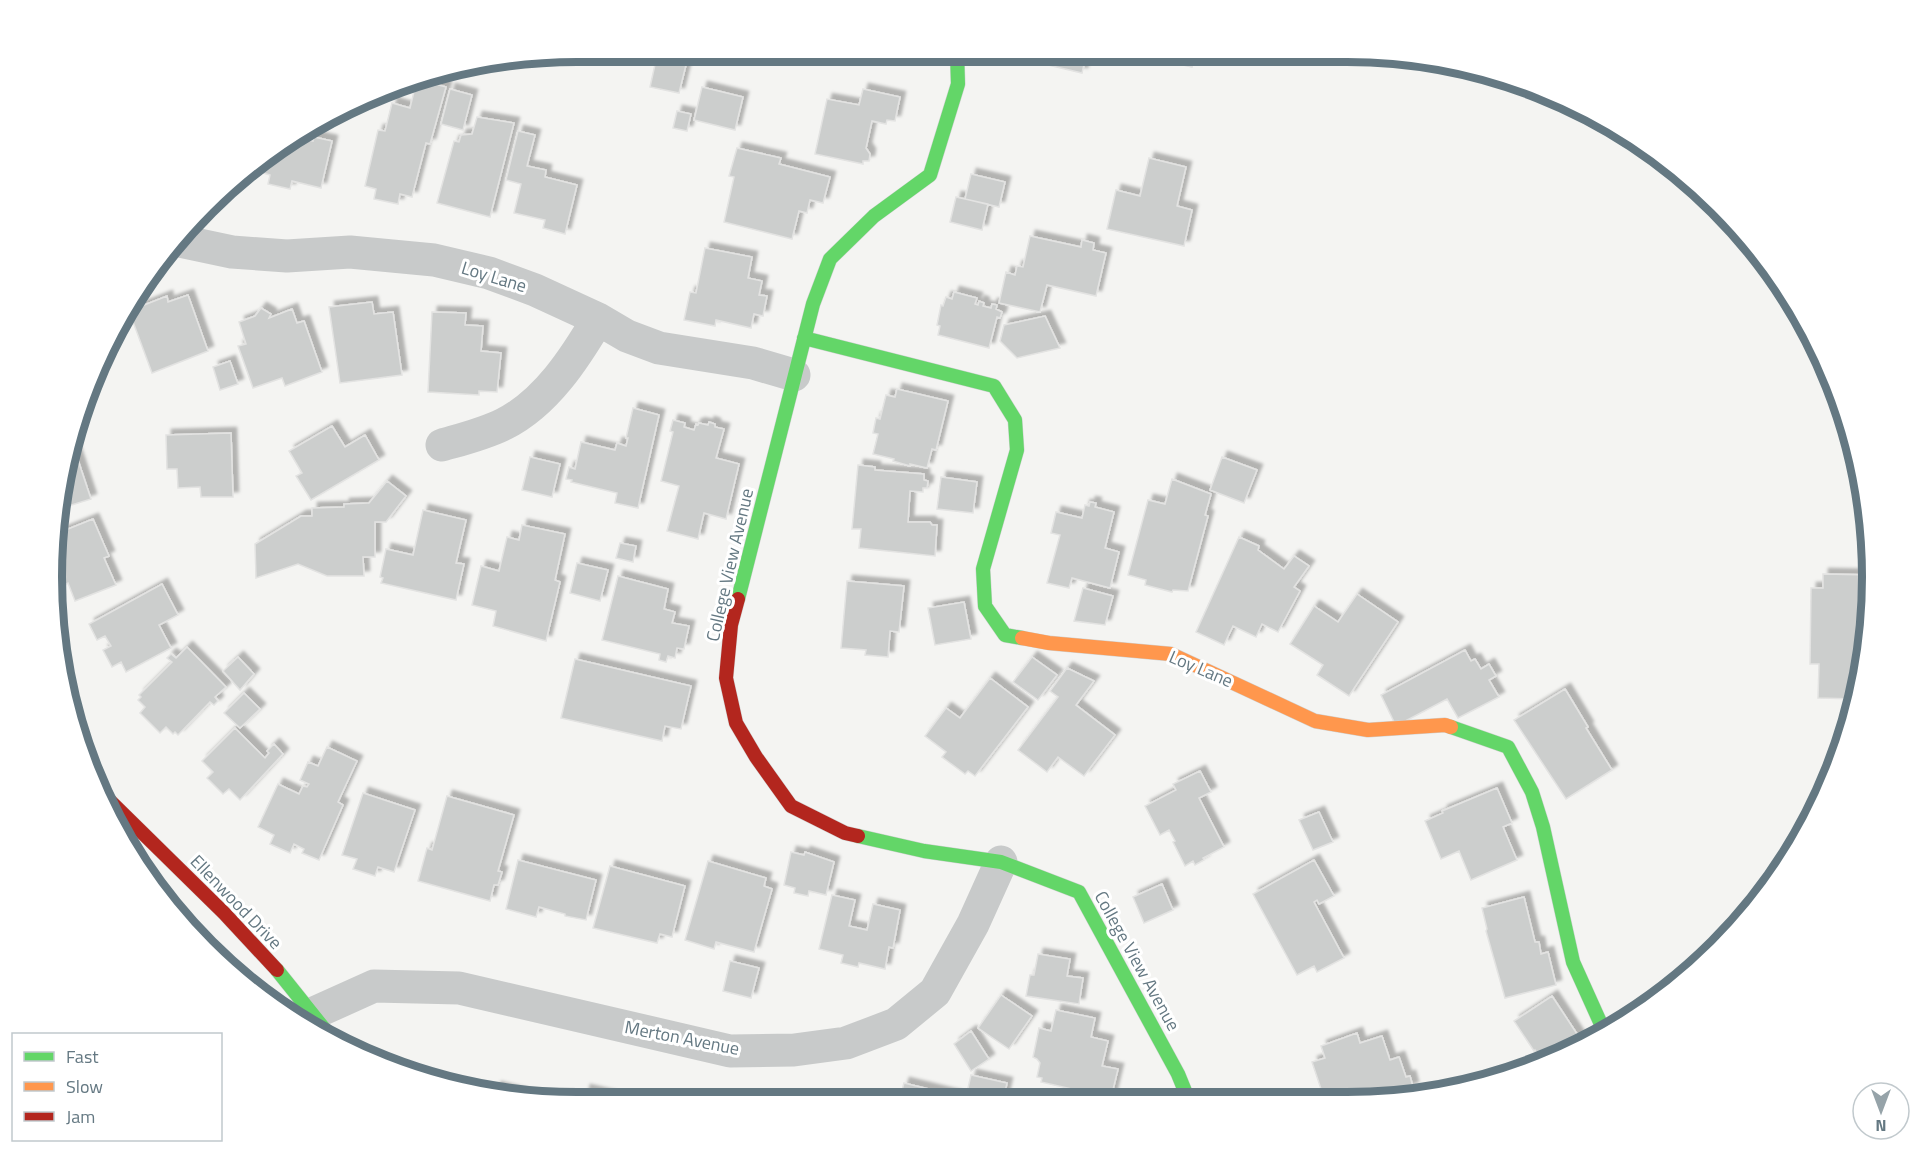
<svg xmlns="http://www.w3.org/2000/svg" width="1923" height="1153" font-family="'Titillium Web',sans-serif">
<style>
.building{fill:#cccecd;stroke:#e3e3e2;stroke-width:1.5;filter:url(#shadow)}
.lines{fill:none;stroke-linecap:round;stroke-linejoin:round}
.fast-casing{stroke:#d0d2d2;stroke-width:15}
.slow-casing{stroke:#d0d2d2;stroke-width:15}
.jam-casing{stroke:#d0d2d2;stroke-width:15}
.street{stroke:#c8caca;stroke-width:33}
.fast{stroke:#63d668;stroke-width:14}
.slow{stroke:#ff974d;stroke-width:14}
.jam{stroke:#b3261e;stroke-width:14}
.labels{text-anchor:middle;stroke-width:6;stroke-linejoin:round;paint-order:stroke}
.street-label{font-size:18px;fill:#647882;stroke:#fff}
.rim{fill:none;stroke:#647882;stroke-width:8}
</style>
<defs>
<filter id="shadow"><feDropShadow dx="5.5" dy="-5.5" stdDeviation="1.5" flood-color="#0004"/></filter>
</defs>
<rect width="100%" height="100%" fill="#f4f4f2"/>
<path class="building" d="M658 51 689 53 679 93 650 87Z
M852 51H885L883 59Z
M1033 52H1087L1082 73 1031 61Z
M1172 52H1196L1192 67 1174 63 1176 53Z
M417 79 446 87 430 144 426 143 412 197 400 194 398 204 374 199 376 189 365 186 378 130 385 131 392 103 410 108Z
M702 87 743 97 735 130 694 120Z
M450 89 472 95 463 130 441 124Z
M863 89 900 97 895 121 887 120 886 124 872 121 866 148 870 154 869 161H863V164L815 154 827 99 859 105Z
M677 111 691 114 687 131 673 128Z
M477 117 514 123 490 217 437 203 454 141 459 142 461 135 472 134Z
M518 131 535 135 527 166 546 170 545 177 577 185 565 234 543 228 545 220 514 213 521 184 506 180Z
M304 134 303 139 313 141 314 137 332 141 321 188 292 181 290 189 268 184 270 175 263 173 267 154Z
M737 148 781 158 779 164 830 177 823 203 810 200 807 213 799 211 792 239 724 222 734 177 729 176Z
M1149 158 1186 167 1177 206 1192 210 1184 246 1107 229 1116 190 1140 196Z
M971 174 1005 182 999 207 965 199Z
M956 197 988 204 982 230 950 222Z
M1030 236 1081 247 1082 240 1094 243 1093 250 1106 253 1096 296 1047 285 1040 312 999 303 1006 272 1015 275 1017 266 1023 267Z
M705 248 752 257 748 278 762 281 759 295 767 296 763 316 754 314 751 328 716 320 715 326 684 320 690 292 696 293Z
M954 292 977 298 975 304 978 305 979 301 984 303 983 306 991 308 992 304 997 305 996 309 1002 312 1000 318 997 317 989 348 938 335 940 326 937 325 941 305 943 306 946 297 952 299Z
M188 295 208 351 152 373 129 311 167 296 168 302Z
M372 302 374 314 393 312 402 375 340 383 329 307Z
M261 308 271 314 269 318 292 309 297 323 304 321 322 372 285 386 282 378 253 388 238 346 246 344 239 322 255 316Z
M432 312 466 313 465 325 483 326 481 351 501 353 497 392 479 391V395L428 392Z
M1045 316 1060 348 1017 358 1000 341 1004 325Z
M230 361 238 384 220 390 213 367Z
M897 389 948 401 936 450 932 449 927 468 910 464V466L893 461 894 459 873 454 878 434 873 433 876 418 880 419 886 395 895 397Z
M633 408 659 415 638 508 615 503 617 493 571 482 572 480 566 479 569 467 575 469 581 442 615 450 617 443 626 446 628 438H626Z
M673 420 685 423 684 427 694 430 696 424 698 425 699 423 708 425 709 422 715 424V427L724 429 716 458 739 464 726 519 704 513 698 539 667 531 679 486 661 481 673 432 670 431Z
M332 426 345 447 365 435 379 460 311 500 296 476 302 473 289 451Z
M231 433 233 497H201L200 487 178 488 177 469H167L166 435Z
M73 445 91 499 62 508Z
M530 457 560 464 552 497 522 490Z
M1222 457 1257 470 1244 503 1210 490Z
M858 465 875 467V470L924 474V480L928 481 927 488H923V492L910 491 908 522H930L932 525H937L935 556 859 548 861 529H852Z
M941 477 977 482 973 513 937 509Z
M1172 479 1211 494 1205 515 1208 516 1188 591 1173 590 1172 592 1145 585 1146 580 1128 575 1148 500 1165 504Z
M387 481 406 496 386 522H375V557H363L364 576H327L298 564 256 578 255 544 301 516H312V508L344 507V504L369 503Z
M1090 502 1096 503 1095 507 1114 512 1105 548 1119 552 1110 588 1072 578 1069 588 1047 583 1060 535 1051 533 1056 512 1082 518 1085 505 1089 506Z
M423 510 466 520 456 563 464 564 456 600 381 583 383 578 380 577 386 549 413 555Z
M93 519 109 556 104 558 116 585 75 601 68 583 59 588 54 575 55 574 53 568 58 533Z
M522 525 565 534 555 580 560 582 546 641 493 626 496 611 472 605 481 566 499 571 507 537 519 540Z
M1239 537 1259 546 1258 550 1284 569 1294 556 1309 566 1294 587 1300 591 1278 632 1262 624 1256 637 1233 626 1224 645 1196 632Z
M620 543 636 546 633 562 616 558Z
M577 563 608 570 600 601 570 593Z
M1823 574 1871 575 1862 679 1856 699 1818 698 1819 664H1810L1811 588H1823Z
M618 576 668 589 664 609 675 612 672 623 689 626 684 649 677 648 675 658 668 656 666 662 659 660 660 654 602 640Z
M847 581 904 586 899 632 890 631 888 657 865 655 866 650 841 648Z
M162 584 178 615 159 625 171 648 126 672 121 662 112 667 103 650 111 646 105 636 97 640 89 624Z
M1083 588 1113 596 1105 625 1074 621Z
M1357 594 1398 622 1349 696 1317 675 1323 665 1290 644 1314 606 1338 622Z
M964 602 971 639 935 645 928 608Z
M187 647 226 687 215 697 218 701 214 705 210 702 178 735 175 732 173 734 166 727 160 733 140 713 145 707 138 700 141 697 139 695 172 662 167 658 171 654 176 658Z
M1465 650 1471 661 1475 659 1481 669 1489 664 1496 676 1489 680 1499 697 1458 718 1447 699 1396 726 1381 695Z
M238 657 254 674 240 690 223 671Z
M1032 657 1057 675 1038 700 1013 682Z
M575 659 691 686 681 729 665 726 662 741 561 718Z
M1067 668 1094 681 1076 705 1115 735 1084 776 1058 757 1047 772 1018 750 1058 697 1050 691Z
M990 678 1028 707 975 776 968 771 965 774 942 757 946 752 925 736 946 708 960 718Z
M1565 689 1588 727 1586 728 1612 770 1566 799 1514 720Z
M244 693 260 709 240 728 224 713Z
M235 728 265 758 269 753 267 751 274 744 283 754 240 800 229 789 223 794 207 778 213 772 202 761Z
M327 747 357 761 338 802 343 805 319 860 302 853 304 849 294 844 290 853 270 844 274 835 258 827 278 784 299 794 303 786 307 787 309 784 300 780 308 762 318 766Z
M1200 771 1211 792 1199 798 1224 847 1203 858 1204 860 1195 865 1193 861 1185 866 1173 842 1175 841 1169 830 1160 835 1145 806 1176 790 1173 784Z
M1497 788 1512 823 1503 827 1517 860 1471 880 1459 851 1441 859 1425 821 1443 813 1442 811Z
M363 793 415 810 394 872 378 867 375 876 353 869 357 859 342 855Z
M447 796 514 815 498 871 502 872 498 885H494L490 901 418 881 427 848 432 850Z
M1319 812 1333 842 1313 850 1299 820Z
M791 852 804 855 805 852 834 862 826 895 809 891 808 896 794 893 795 888 784 885Z
M518 860 596 880 586 920 565 916V914L539 907 536 917 506 909Z
M1314 860 1334 896 1319 904 1317 900 1314 902 1344 958 1317 972 1314 966 1297 975 1253 894Z
M708 861 766 878 764 886 772 889 754 952 716 942 714 949 685 940Z
M610 866 685 886 672 937 660 934 657 943 593 928Z
M1162 884 1173 910 1144 923 1133 897Z
M832 895 855 900 849 926 867 930 873 904 900 910 893 948 889 947 885 969 859 963 858 967 841 963 843 955 819 949Z
M1524 897 1535 942H1539L1541 954 1548 952 1556 985 1505 998 1486 931 1487 929 1482 908Z
M1038 954 1070 959 1067 976 1083 978 1079 1004 1026 996 1030 975H1034Z
M730 961 759 968 751 998 723 991Z
M1001 995 1032 1016 1009 1049 978 1028Z
M1552 996 1583 1043 1541 1060 1535 1050 1534 1051 1514 1021Z
M1056 1010 1095 1018 1091 1037 1108 1041 1102 1066 1118 1069 1111 1098 1041 1082 1042 1078 1037 1077 1040 1063 1037 1059 1033 1057 1039 1028 1051 1031Z
M971 1031 989 1059 971 1071 954 1044Z
M1357 1033 1360 1043 1382 1036 1390 1060 1399 1057 1406 1077 1410 1076 1413 1087 1401 1091 1403 1097 1381 1101H1325L1312 1062 1325 1058 1321 1046Z
M971 1075 1007 1083 1003 1101H965Z
M904 1083 957 1096 956 1101H899Z
M496 1087 534 1097V1099L494 1091Z
M585 1090 611 1096 610 1101H566L567 1096 583 1099Z"/>
<g class="lines">
<defs>
<path id="fast" d="M804 338 994 386 1015 420 1017 450 983 569 985 606 1005 635 1022 638
M738 599 813 304 830 259 874 216 930 175 958 84 957 52
M1451 727 1508 747 1532 792 1543 827 1573 962 1605 1033
M858 836 924 851 1001 862 1079 892 1178 1074 1189 1101
M277 970 330 1036"/>
<path id="slow" d="M1022 638 1049 643 1171 654 1315 721 1368 730 1445 725 1451 727"/>
<path id="jam" d="M738 599 731 625 726 678 736 723 756 757 791 806 845 833 858 836
M108 799 224 913 277 970"/>
</defs>
<use href="#fast" class="fast-casing"/>
<use href="#slow" class="slow-casing"/>
<use href="#jam" class="jam-casing"/>
<path class="street" d="M180 241 232 252 287 256 350 252 434 260 489 273 535 290 598 319 627 336 659 348 753 363 794 375
M442 445C463 439 484 434 504 424 546 403 575 358 598 319
M314 1013 374 986 459 988 730 1051 794 1050 846 1043 896 1024 935 992 973 924 1001 862"/>
<use href="#fast" class="fast"/>
<use href="#slow" class="slow"/>
<use href="#jam" class="jam"/>
</g>
<g class="labels">
<g class="street-label">
<text transform="translate(494 277) rotate(17)" y="6">Loy Lane</text>
<text transform="translate(730 565) rotate(-77)" y="6">College View Avenue</text>
<text transform="translate(1201 669) rotate(23)" y="6">Loy Lane</text>
<text transform="translate(236 902) rotate(46)" y="6">Ellenwood Drive</text>
<text transform="translate(1137 961) rotate(61)" y="6">College View Avenue</text>
<text transform="translate(682 1038) rotate(11)" y="6">Merton Avenue</text>
</g>
</g>
<path d="M0 0H1923V1153H0ZM577 62H1347A515 515 0 0 1 1862 577V577A515 515 0 0 1 1347 1092H577A515 515 0 0 1 62 577V577A515 515 0 0 1 577 62Z" fill="#fff" fill-rule="evenodd"/>
<path class="rim" d="M577 62H1347A515 515 0 0 1 1862 577V577A515 515 0 0 1 1347 1092H577A515 515 0 0 1 62 577V577A515 515 0 0 1 577 62Z"/>
<rect x="12" y="1033" width="210" height="108" fill="#ffffff" stroke="#c1c9cd" stroke-width="1.5"/>
<rect x="24" y="1052" width="30" height="9" fill="#63d668" stroke="#c1c9cd" stroke-width="1.5"/>
<text x="66" y="1063" font-size="18" fill="#647882">Fast</text>
<rect x="24" y="1082" width="30" height="9" fill="#ff974d" stroke="#c1c9cd" stroke-width="1.5"/>
<text x="66" y="1093" font-size="18" fill="#647882">Slow</text>
<rect x="24" y="1112" width="30" height="9" fill="#b3261e" stroke="#c1c9cd" stroke-width="1.5"/>
<text x="66" y="1123" font-size="18" fill="#647882">Jam</text>
<g transform="translate(1881 1111) rotate(180)"><circle r="28" fill="#ffffff" stroke="#c1c9cd" stroke-width="1.5"/>
<path d="M0-4.5L10 22L0 15L-10 22Z" fill="#96a3a9"/>
<text y="-9" font-size="16" font-weight="bold" text-anchor="middle" fill="#647882">N</text>
</g>
</svg>
